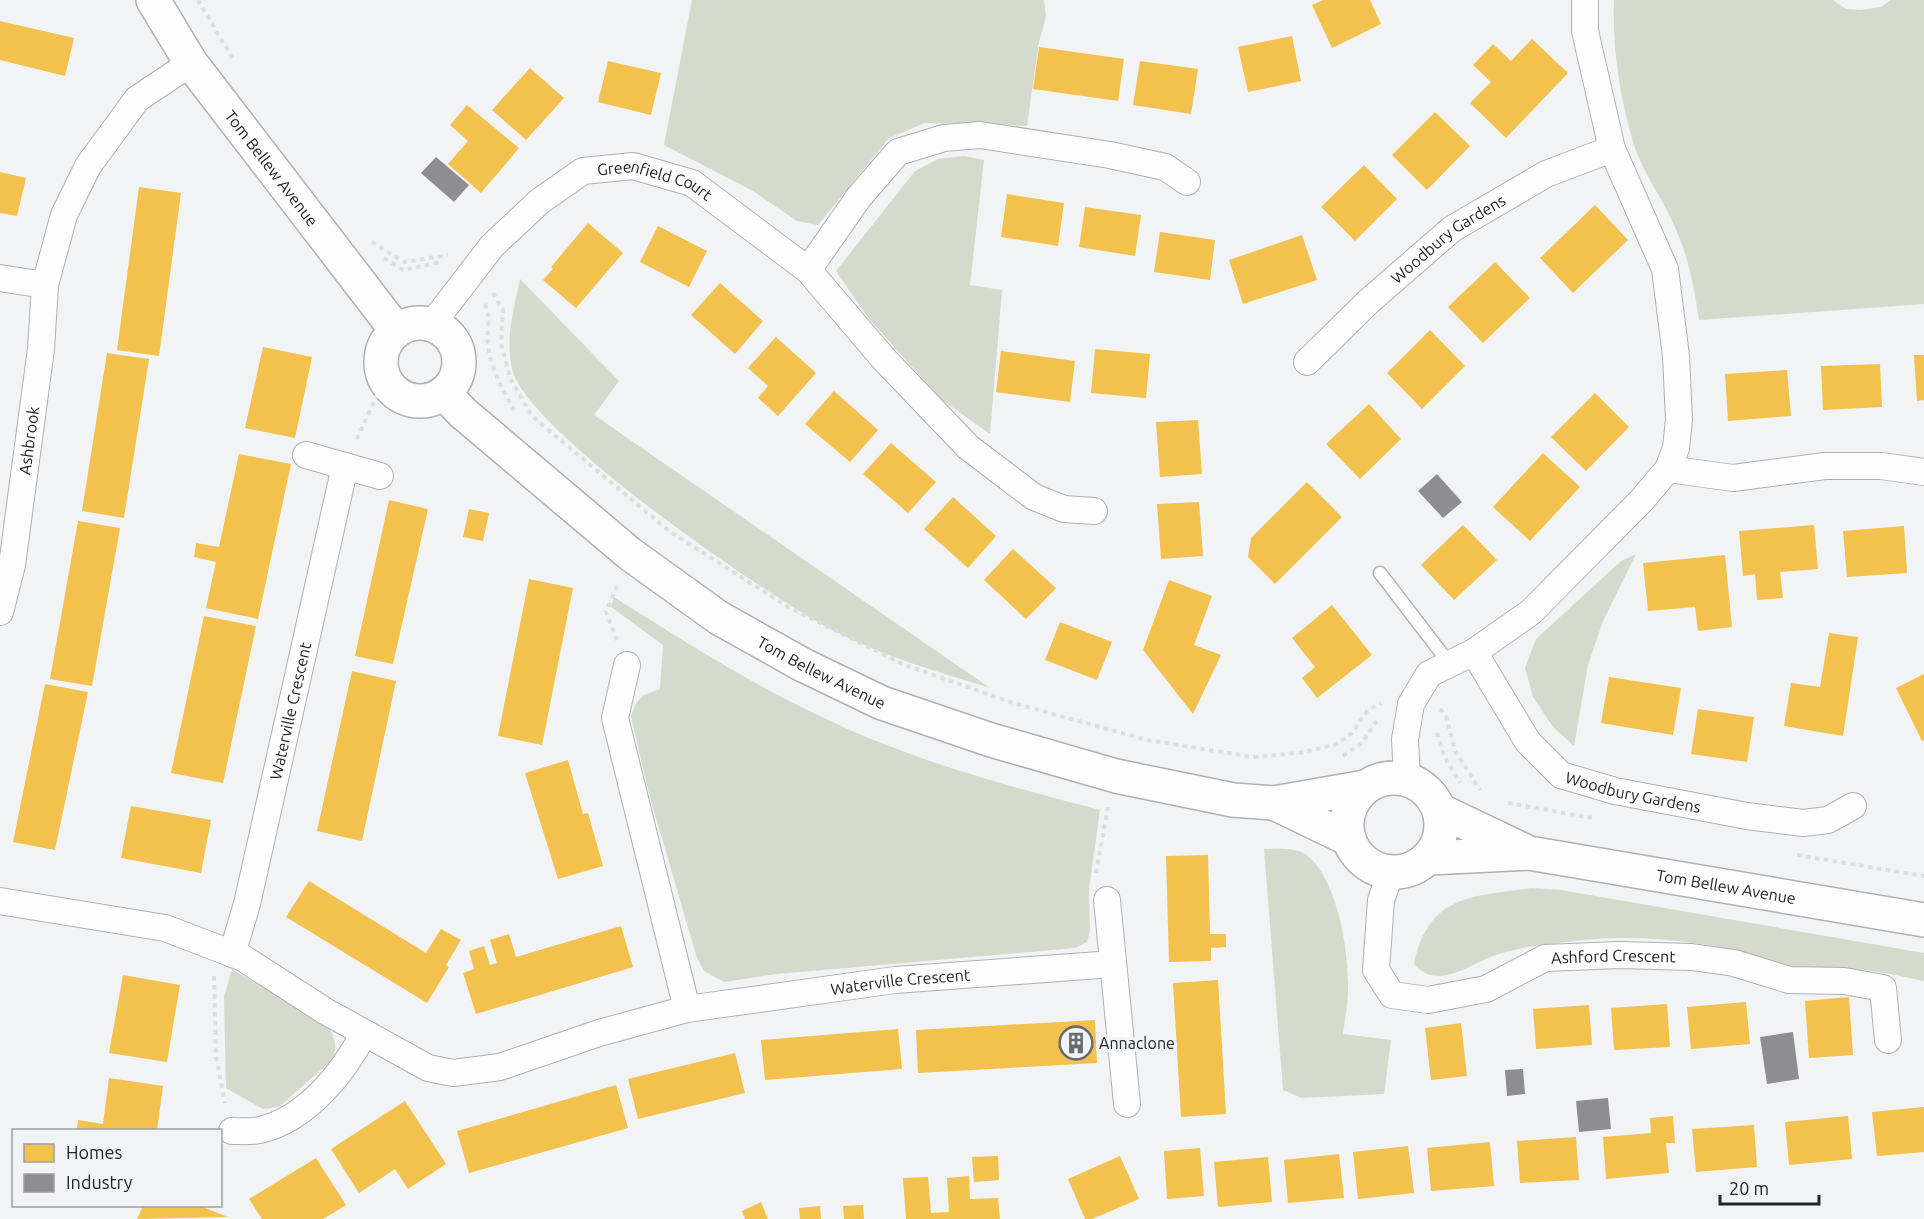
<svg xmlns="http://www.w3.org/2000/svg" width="1924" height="1219" font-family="Ubuntu,sans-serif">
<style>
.green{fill:#d4dbcc}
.homes{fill:#f2c14e}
.industry{fill:#8d8d92}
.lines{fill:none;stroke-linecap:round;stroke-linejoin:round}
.lane-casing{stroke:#afb0b2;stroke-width:15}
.street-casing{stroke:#afb0b2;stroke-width:28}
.secondary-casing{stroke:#afb0b2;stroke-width:36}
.path{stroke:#ddddde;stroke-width:4;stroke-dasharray:4.5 4.5;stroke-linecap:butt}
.lane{stroke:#fdfdfe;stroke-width:12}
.street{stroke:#fdfdfe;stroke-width:26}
.secondary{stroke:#fdfdfe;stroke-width:33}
.labels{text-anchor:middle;stroke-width:6;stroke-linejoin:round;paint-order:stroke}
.street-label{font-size:16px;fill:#232425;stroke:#f1f3f6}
.poi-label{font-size:16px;fill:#232425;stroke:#f1f3f6;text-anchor:start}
</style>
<rect width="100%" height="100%" fill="#f2f3f5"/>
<path class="green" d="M692 0H1044L1046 17 1039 42 1027 126 925 123 889 138 818 225 797 221 753 191 664 145Z
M1614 0H1833L1846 9 1861 10 1881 7 1891 0H1924V304L1699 320C1694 286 1688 254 1673 223 1661 196 1643 173 1634 145 1620 100 1612 47 1614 0Z
M964 156 984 160 970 285 1002 290 990 434 942 400 869 319 836 271 915 171 938 159Z
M520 279 619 381 594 415 990 688C938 672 886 657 836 632 774 601 526 431 512 369 505 338 514 309 520 279Z
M1636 554 1603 621 1588 665 1574 746 1553 727 1533 697 1525 668 1536 639 1621 561Z
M614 597C682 640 751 684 824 718 911 760 1007 786 1100 810L1089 889 1090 931 1087 942 1075 948 777 974 724 982 704 971 697 958 649 794 631 716 636 703 644 695 660 689 663 645 611 607Z
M1264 849C1276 849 1294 847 1305 854 1337 876 1349 951 1348 988 1348 1003 1345 1019 1343 1034L1391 1040 1384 1094 1302 1098 1283 1090Z
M1532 888 1561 890 1924 953V981C1892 974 1862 968 1829 968 1819 967 1808 971 1798 969 1771 966 1746 953 1719 947 1672 938 1620 935 1573 941 1548 944 1517 947 1493 956 1469 965 1436 991 1414 964 1429 894 1472 897 1532 888Z
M232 969 327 1025C335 1037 338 1046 332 1060L279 1107 263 1109 226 1088 224 997Z"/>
<path class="homes" d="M1323 0H1370L1381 24 1332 48 1312 5Z
M0 21 74 38 65 76 0 60Z
M1292 36 1301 81 1248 92 1238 47Z
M1532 39 1568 73 1506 138 1470 103 1491 82 1473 65 1493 44 1511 61Z
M1039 47 1124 59 1118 101 1033 89Z
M608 61 661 73 651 115 598 102Z
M1140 61 1198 69 1191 114 1133 105Z
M530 68 564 98 526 140 492 110Z
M467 105 519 148 481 193 448 164 468 141 450 125Z
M1435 112 1470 146 1427 190 1392 155Z
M1364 165 1397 199 1355 241 1321 207Z
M0 172 26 178 17 216 0 213Z
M139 187 181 193 159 356 117 350Z
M1007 194 1064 203 1058 246 1001 237Z
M1595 205 1628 240 1573 293 1540 258Z
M1085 207 1141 215 1135 256 1079 247Z
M588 223 623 253 576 308 543 280 553 269 551 267Z
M658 226 707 251 689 287 640 262Z
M1160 232 1215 240 1210 280 1154 272Z
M1302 235 1317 280 1243 304 1229 260Z
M1495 262 1530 298 1483 343 1448 307Z
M720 283 763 321 735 354 691 315Z
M1430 330 1465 366 1422 409 1387 373Z
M776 337 816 373 778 416 758 398 768 386 748 368Z
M263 347 312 357 295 438 245 428Z
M1095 349 1150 354 1146 398 1091 393Z
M1001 351 1075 361 1070 402 996 392Z
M107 353 149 359 124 518 82 511Z
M1914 355H1924V400L1917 401Z
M1880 364 1882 407 1823 410 1821 366Z
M1787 370 1791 416 1728 421 1725 374Z
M834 391 878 430 850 462 805 424Z
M1595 393 1629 427 1586 471 1551 437Z
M1369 404 1401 439 1360 479 1326 444Z
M1198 420 1202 474 1160 477 1156 422Z
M891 443 936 482 908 513 863 474Z
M1543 453 1580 487 1530 541 1493 507Z
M239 454 291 464 258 619 206 608 216 562 194 557 196 543 219 547Z
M1307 482 1342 517 1275 584 1248 557 1251 538Z
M953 497 996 536 968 568 924 529Z
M389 500 428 509 393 664 355 656Z
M1199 502 1203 556 1161 559 1157 504Z
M469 509 489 513 483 541 463 537Z
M78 521 120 528 92 686 50 679Z
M1463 525 1497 560 1454 600 1421 565Z
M1814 525 1818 569 1780 572 1783 598 1757 600 1755 574 1743 576 1739 531Z
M1904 526 1907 573 1847 577 1843 531Z
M1013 549 1056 588 1026 619 984 580Z
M1725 555 1732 627 1698 631 1695 607 1648 611 1643 563Z
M529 579 573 588 542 745 498 736Z
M1169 580 1212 596 1194 645 1221 655 1193 714 1143 650Z
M1332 605 1372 655 1317 698 1302 678 1315 667 1292 638Z
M204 616 256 626 223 783 171 773Z
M1060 622 1112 642 1097 680 1045 660Z
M1829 633 1858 637 1843 736 1784 726 1791 683 1820 687Z
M352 671 396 681 362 841 317 831Z
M1924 674V740L1922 741 1896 688Z
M1609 677 1681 688 1673 735 1601 723Z
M45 684 88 692 55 850 13 842Z
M1698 709 1754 717 1747 762 1691 754Z
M568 760 583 814 588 813 603 866 558 879 525 773Z
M131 806 211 820 201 873 121 858Z
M1208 855 1210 934H1226V947L1211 948V961L1169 962 1166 856Z
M309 881 426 953 441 929 461 940 446 965 449 967 427 1003 286 917Z
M621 926 633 967 476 1014 463 973 474 969 469 951 484 946 490 965 497 963 490 940 509 934 516 957Z
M123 975 180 985 167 1062 109 1053Z
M1218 980 1226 1114 1181 1117 1173 983Z
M1849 997 1853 1055 1809 1058 1805 1001Z
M1746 1002 1750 1044 1691 1049 1687 1007Z
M1667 1004 1670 1047 1614 1050 1611 1008Z
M1589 1005 1592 1045 1536 1049 1533 1009Z
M1095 1020 1097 1063 918 1073 916 1030Z
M1461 1023 1467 1076 1431 1080 1425 1028Z
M898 1029 902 1069 765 1080 761 1040Z
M735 1053 745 1093 638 1119 628 1079Z
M109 1078 163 1086 157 1130H77L78 1120 103 1124Z
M616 1085 628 1128 469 1173 457 1131Z
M405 1101 446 1164 408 1189 395 1169 359 1193 331 1149Z
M1924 1107V1152L1877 1156 1872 1112Z
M1673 1116 1675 1143H1666L1669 1173 1606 1179 1603 1137 1651 1133 1650 1118Z
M1848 1116 1852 1159 1789 1165 1785 1122Z
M1754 1125 1757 1167 1696 1172 1692 1129Z
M1576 1137 1579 1180 1520 1183 1517 1141Z
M1490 1142 1494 1186 1431 1191 1427 1148Z
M1408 1146 1414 1193 1358 1199 1353 1152Z
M1200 1148 1204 1196 1167 1199 1164 1151Z
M1339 1154 1344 1198 1288 1203 1284 1160Z
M998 1156 999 1180 974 1182 972 1157Z
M1120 1156 1139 1199 1092 1219H1085L1068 1179Z
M1268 1157 1272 1202 1218 1207 1214 1162Z
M316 1158 346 1205 323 1219H262L249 1199Z
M969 1176 970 1199 998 1198 1000 1219H906L903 1178 928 1177 931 1213 949 1212 947 1178Z
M761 1202 768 1219H745L742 1211Z
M863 1205 864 1219H844L843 1206Z
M143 1206H200L228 1217 137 1219Z
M820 1206 821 1219H800L799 1208Z"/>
<path class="industry" d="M436 157 469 185 454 202 421 173Z
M1437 474 1462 502 1443 518 1418 491Z
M1793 1032 1799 1079 1767 1084 1760 1037Z
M1523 1069 1525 1094 1507 1096 1505 1070Z
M1608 1098 1611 1129 1579 1132 1576 1101Z"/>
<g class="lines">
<defs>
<path id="lane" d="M1380 573 1449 663"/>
<g id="street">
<path d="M808 270 859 197 898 152 944 138 980 135 1110 155 1165 167 1187 182"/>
<path d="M0 278 45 285"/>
<path id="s1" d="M432 324 492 246 540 201 583 171 633 166 692 183 808 270 883 358 968 447 1034 497 1064 509 1094 511"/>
<path id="s2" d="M1307 362 1368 302 1452 229 1546 174 1612 149"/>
<path d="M306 455 380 476"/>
<path d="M1668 469 1733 478 1825 466H1881L1924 472"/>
<path id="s3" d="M0 612 12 565 41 349 45 285 64 215 88 166 137 99 191 63"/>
<path id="s4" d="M1474 652 1528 742 1561 775 1615 791 1747 816 1803 823 1828 820 1853 806"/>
<path d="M627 665 615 718 687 1009"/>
<path d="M1407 778 1405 739 1411 704 1429 674 1474 652 1531 612 1641 501 1668 469 1676 448 1679 420 1676 356 1665 269 1612 149 1585 31V0"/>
<path id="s5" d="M1391 872 1381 900 1376 970 1392 995 1428 1000 1486 989 1545 958 1619 955 1692 957 1734 963 1789 980 1844 981 1883 988 1888 1040"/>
<path d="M1107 900 1127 1104"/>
<path id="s6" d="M0 901 165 928 220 949 243 958 325 1011 428 1068 453 1073 500 1067 599 1033 687 1009 895 980 1113 964"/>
<path id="s7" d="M232 954 247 904 345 466"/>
<path d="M232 1131C241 1131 252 1132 260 1130 307 1119 344 1072 364 1033"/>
</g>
<g id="secondary">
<path id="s8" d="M153 0 191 63 396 330"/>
<circle cx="420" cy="362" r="39"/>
<path id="s9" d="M444 393 463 413 630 554 719 618 803 665 882 703 991 740 1116 776 1233 800 1274 803 1365 787"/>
<circle cx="1394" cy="825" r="47"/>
<path d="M1274 803 1349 839"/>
<path d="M1439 810 1525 851"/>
<path id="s10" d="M1429 858 1529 853 1924 920"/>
</g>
</defs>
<use href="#lane" class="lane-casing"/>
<use href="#street" class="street-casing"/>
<use href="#secondary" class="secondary-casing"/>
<path class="path" d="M198 0 233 59
M372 242 404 262 448 255
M384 258 403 270 441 262
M493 293 503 310 501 343 510 378 532 416 669 531 788 607 905 665 1010 702 1147 740 1253 757 1299 753 1337 744 1352 733 1368 710 1381 703
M485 304C492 318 486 330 488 345 491 369 502 389 514 410
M357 439 384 379
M617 586 606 612 617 640
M1440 709 1446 716 1455 751 1480 790
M1437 733 1444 756 1460 783
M1343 756 1362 743 1377 720
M1508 803 1592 818
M1797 855 1924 876
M1096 873 1108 807
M214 976 216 1057 225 1103"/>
<use href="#lane" class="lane"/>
<use href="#street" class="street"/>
<use href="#secondary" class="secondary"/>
</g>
<defs>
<symbol id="building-ring" viewBox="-11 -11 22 22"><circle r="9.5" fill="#f1f3f6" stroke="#6b6c6e" stroke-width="1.5"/><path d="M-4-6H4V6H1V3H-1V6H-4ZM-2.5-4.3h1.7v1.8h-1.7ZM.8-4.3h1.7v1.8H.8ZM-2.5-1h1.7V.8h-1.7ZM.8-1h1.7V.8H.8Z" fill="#6b6c6e"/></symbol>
</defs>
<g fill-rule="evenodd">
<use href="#building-ring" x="1057" y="1024" width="38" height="38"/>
</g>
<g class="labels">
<g class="street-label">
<text dy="6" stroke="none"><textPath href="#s8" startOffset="206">Tom Bellew Avenue</textPath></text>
<text dy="6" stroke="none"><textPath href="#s1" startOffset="291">Greenfield Court</textPath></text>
<text dy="6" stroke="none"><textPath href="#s2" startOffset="188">Woodbury Gardens</textPath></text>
<text dy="6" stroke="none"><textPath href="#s3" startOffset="174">Ashbrook</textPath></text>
<text dy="6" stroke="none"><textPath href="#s9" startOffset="472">Tom Bellew Avenue</textPath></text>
<text dy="6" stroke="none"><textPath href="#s7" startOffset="250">Waterville Crescent</textPath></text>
<text dy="6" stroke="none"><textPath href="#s4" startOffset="226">Woodbury Gardens</textPath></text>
<text dy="6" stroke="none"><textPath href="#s10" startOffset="300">Tom Bellew Avenue</textPath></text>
<text dy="6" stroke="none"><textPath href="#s5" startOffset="360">Ashford Crescent</textPath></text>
<text dy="6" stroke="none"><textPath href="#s6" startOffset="950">Waterville Crescent</textPath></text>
</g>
<g class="poi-label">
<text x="1099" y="1049">Annaclone</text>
</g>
</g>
<rect x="12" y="1129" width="210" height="78" fill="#f1f3f6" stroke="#9fa0a2" stroke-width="1.5"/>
<rect x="24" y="1144" width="30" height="18" fill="#f2c14e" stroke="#9fa0a2" stroke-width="1.5"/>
<text x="66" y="1159" font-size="18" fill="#232425">Homes</text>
<rect x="24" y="1174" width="30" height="18" fill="#8d8d92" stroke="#9fa0a2" stroke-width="1.5"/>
<text x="66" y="1189" font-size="18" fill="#232425">Industry</text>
<path d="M1720 1195v9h99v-9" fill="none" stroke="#232425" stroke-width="3"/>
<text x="1729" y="1195" font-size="18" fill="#232425" stroke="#f1f3f6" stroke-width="4.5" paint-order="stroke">20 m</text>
</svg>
